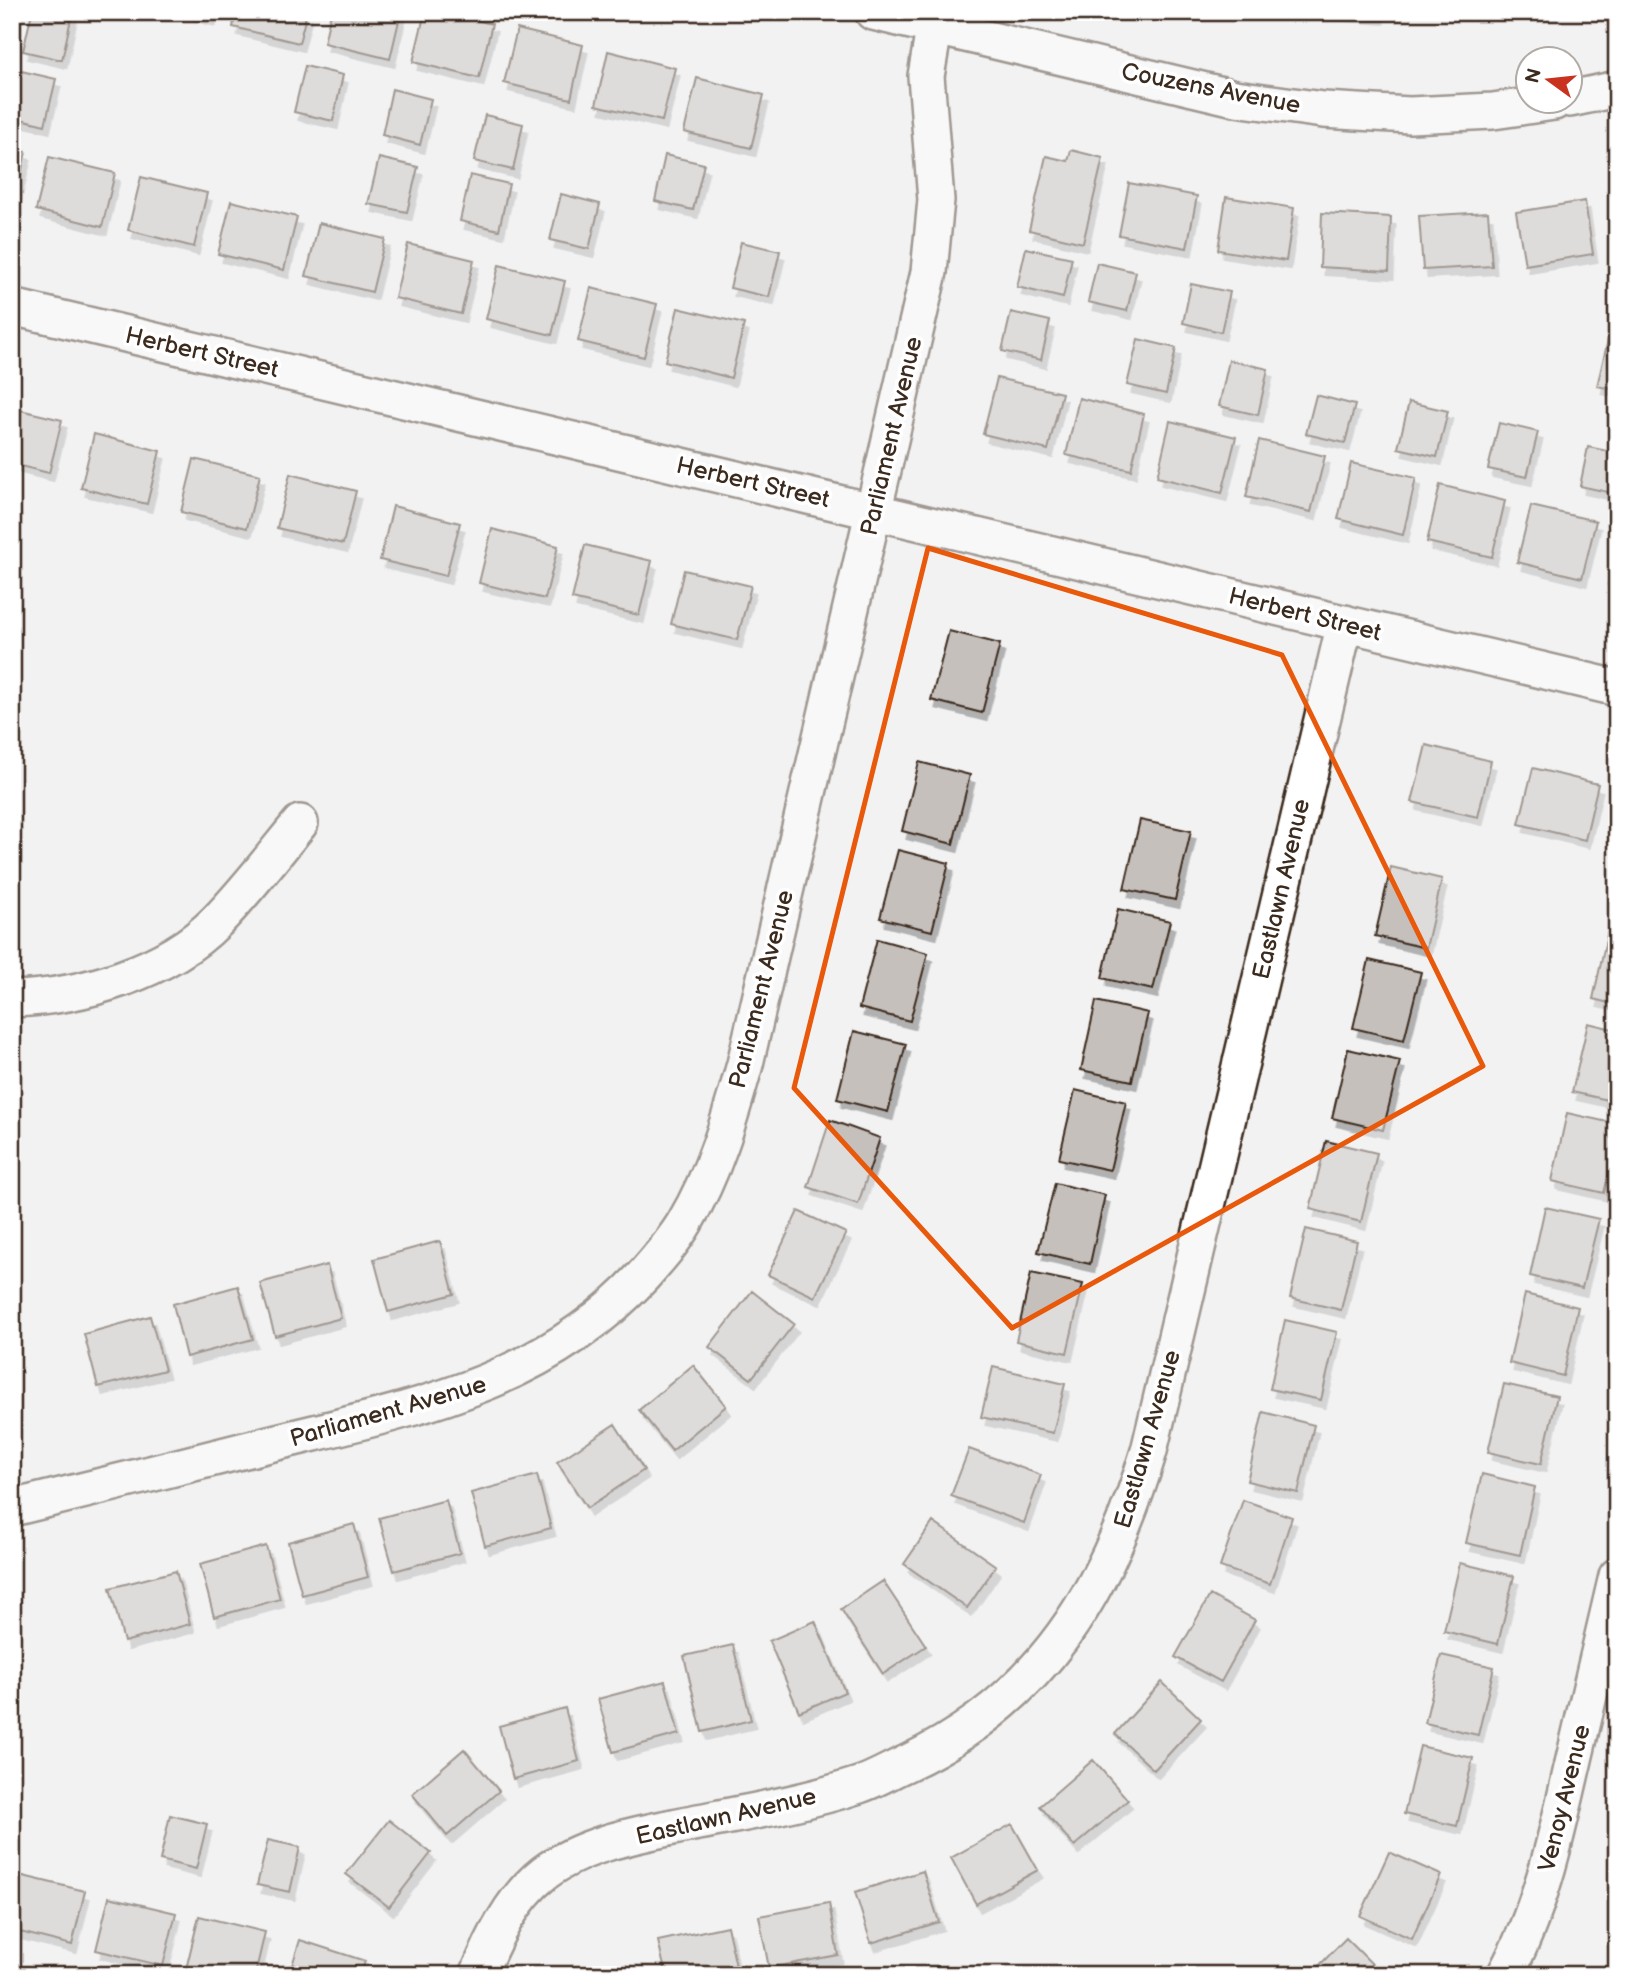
<svg xmlns="http://www.w3.org/2000/svg" width="1629" height="1987" font-family="'Balsamiq Sans',sans-serif">
<style>
.building{fill:#c6c0bd;stroke:#3b2a1e;stroke-width:2;filter:url(#shadow)}
.lines{fill:none;stroke-linecap:round;stroke-linejoin:round}
.minor-casing{stroke:#3b2a1e;stroke-width:40}
.minor{stroke:#fff;stroke-width:35}
.marked{fill:none;stroke:#e8590c;stroke-width:5;stroke-linejoin:round}
.labels{text-anchor:middle;stroke-width:7;stroke-linejoin:round;paint-order:stroke}
.street-label{font-size:24px;fill:#3b2a1e;stroke:#fff}
</style>
<defs>
<filter id="shadow"><feDropShadow dx="4.5" dy="8" stdDeviation="0" flood-color="#0004"/></filter>
</defs>
<rect width="100%" height="100%" fill="#f3f2f2"/>
<filter id="ink" filterUnits="userSpaceOnUse"><feTurbulence type="fractalNoise" baseFrequency=".0143" numOctaves="2"/><feDisplacementMap in="SourceGraphic" scale="14" xChannelSelector="R" yChannelSelector="G"/><feConvolveMatrix kernelMatrix="1 2 1 2 8 2 1 2 1" color-interpolation-filters="sRGB"/></filter>
<g filter="url(#ink)">
<path class="building" d="M32 12 72 14 62 60 23 51Z
M188 12H212L211 18Z
M236 12H307L299 43 233 27Z
M331 12H401L390 59 324 43Z
M425 12H443L492 24 479 78 413 62Z
M1325 12H1379V16Z
M517 29 583 45 571 99 504 83Z
M608 51 675 68 662 121 596 105Z
M305 66 343 75 333 121 294 112Z
M17 70 56 79 45 125 12 117V91Z
M697 78 764 95 751 148 684 132Z
M392 89 431 99 420 145 382 135Z
M485 115 523 124 513 170 474 161Z
M12 149 26 152 13 206H12Z
M1071 150 1103 158 1083 243 1029 230 1046 156 1068 161Z
M665 155 704 164 693 210 655 201Z
M49 157 115 173 102 227 36 210Z
M379 158 418 167 407 212 368 204Z
M470 175 509 184 499 230 460 221Z
M141 177 207 193 194 247 128 230Z
M1129 183 1197 196 1187 248 1119 235Z
M561 194 600 204 589 249 550 240Z
M1226 197 1294 208 1286 261 1218 250Z
M231 201 297 217 284 270 218 254Z
M1585 201 1593 254 1525 265 1516 212Z
M1488 212 1492 266 1423 270 1419 216Z
M1322 213 1391 217 1389 271 1320 267Z
M319 223 385 239 372 292 306 276Z
M741 242 780 251 769 297 730 288Z
M408 244 474 260 461 314 395 298Z
M1026 248 1072 258 1063 298 1017 287Z
M1097 263 1136 272 1127 311 1088 302Z
M499 265 565 281 552 335 486 319Z
M1191 284 1230 292 1221 332 1183 323Z
M591 288 657 304 644 357 578 341Z
M678 308 744 324 731 378 665 361Z
M1011 312 1050 321 1041 360 1002 351Z
M1138 339 1176 348 1166 394 1127 385Z
M1608 340 1617 342V390L1597 386Z
M1229 360 1268 369 1258 415 1219 406Z
M997 378 1062 393 1048 450 983 434Z
M1316 395 1355 405 1345 443 1306 434Z
M1079 398 1144 414 1131 470 1066 455Z
M1409 402 1448 411 1437 457 1398 448Z
M12 408 62 420 49 473 12 464Z
M1170 421 1236 437 1222 493 1157 477Z
M1499 423 1538 432 1527 477 1488 469Z
M94 434 160 451 147 504 81 488Z
M1259 440 1325 456 1311 512 1246 497Z
M1588 447 1617 453V494L1580 486Z
M194 459 260 475 247 528 181 512Z
M1351 463 1416 478 1403 535 1338 519Z
M290 474 356 491 343 544 277 528Z
M1440 485 1505 501 1492 557 1427 542Z
M393 506 460 523 446 576 380 560Z
M1531 506 1596 521 1582 578 1517 562Z
M492 529 558 546 545 599 479 583Z
M585 545 652 561 639 615 572 599Z
M1617 549V587L1608 585Z
M684 570 751 586 737 640 671 624Z
M949 631 1000 644 982 713 931 700Z
M1426 745 1491 761 1478 817 1412 802Z
M919 762 970 775 953 844 902 831Z
M1533 768 1598 784 1585 840 1519 824Z
M1140 820 1191 831 1175 900 1124 889Z
M898 850 949 863 932 931 880 918Z
M1391 867 1442 879 1426 948 1375 936Z
M1118 909 1170 921 1153 990 1102 978Z
M1608 931 1617 933V1005L1593 999Z
M877 939 928 953 910 1021 859 1008Z
M1369 960 1421 972 1404 1040 1353 1028Z
M1096 1001 1148 1013 1132 1081 1081 1070Z
M1588 1023 1617 1030V1102L1572 1092Z
M854 1031 906 1044 888 1112 837 1099Z
M1348 1049 1400 1061 1383 1130 1332 1118Z
M1075 1090 1126 1102 1110 1170 1059 1159Z
M1567 1113 1617 1124V1141L1604 1193 1552 1181Z
M830 1120 880 1138 858 1204 808 1187Z
M1326 1141 1377 1153 1361 1222 1310 1209Z
M1055 1183 1105 1195 1090 1264 1038 1252Z
M1545 1207 1599 1219 1582 1288 1530 1276Z
M798 1211 846 1233 815 1297 768 1275Z
M1306 1229 1357 1241 1341 1310 1290 1298Z
M440 1241 454 1294 388 1312 374 1259Z
M327 1265 341 1318 275 1336 260 1283Z
M1031 1273 1083 1284 1067 1353 1016 1341Z
M238 1286 253 1339 186 1357 173 1304Z
M752 1291 794 1324 751 1379 709 1347Z
M1525 1294 1578 1307 1563 1376 1509 1363Z
M150 1316 165 1370 98 1387 84 1334Z
M1285 1320 1337 1332 1321 1400 1270 1389Z
M693 1365 726 1406 672 1451 639 1410Z
M993 1367 1065 1384 1053 1433 981 1417Z
M1504 1384 1557 1396 1541 1464 1488 1452Z
M1263 1412 1314 1425 1298 1493 1247 1481Z
M615 1424 644 1470 587 1508 557 1462Z
M969 1449 1041 1475 1024 1523 951 1496Z
M1482 1474 1535 1487 1520 1555 1466 1543Z
M537 1475 551 1528 485 1546 471 1493Z
M446 1500 460 1553 394 1571 379 1518Z
M1243 1500 1292 1517 1270 1584 1220 1567Z
M933 1522 996 1566 967 1608 904 1564Z
M354 1524 368 1577 302 1595 288 1542Z
M266 1546 280 1599 214 1617 200 1564Z
M1460 1563 1514 1576 1498 1644 1444 1631Z
M176 1571 190 1624 124 1642 110 1588Z
M883 1581 926 1646 883 1674 841 1609Z
M1210 1595 1255 1620 1221 1682 1175 1657Z
M815 1621 845 1692 799 1712 769 1641Z
M733 1645 751 1720 702 1732 684 1656Z
M1441 1655 1494 1667 1478 1735 1425 1723Z
M665 1681 679 1734 613 1752 598 1699Z
M1162 1682 1201 1719 1154 1770 1115 1734Z
M565 1708 579 1761 513 1779 499 1726Z
M1420 1746 1473 1758 1457 1826 1404 1814Z
M464 1749 499 1791 447 1836 412 1794Z
M1093 1760 1128 1800 1074 1846 1040 1806Z
M170 1815 207 1824 196 1869 160 1860Z
M389 1820 431 1853 389 1907 346 1874Z
M1012 1824 1038 1870 976 1904 951 1858Z
M268 1840 300 1847 290 1892 257 1885Z
M1389 1852 1441 1875 1412 1939 1360 1916Z
M923 1871 939 1922 871 1943 855 1892Z
M19 1875 85 1891 72 1945 12 1930V1903Z
M109 1897 176 1913 163 1966 96 1950Z
M829 1903 838 1955 769 1968 759 1916Z
M199 1916 265 1932 255 1975H207L186 1969Z
M727 1926 738 1975H666L658 1941Z
M1346 1938 1383 1975H1310Z
M300 1940 365 1961 361 1975H289Z"/>
<g class="lines">
<defs>
<path id="minor" d="M873 12 1235 98 1323 110 1410 115 1493 111 1554 102
M1570 99 1617 89
M12 307 1617 688
M12 999C82 997 167 972 217 921 247 890 273 856 300 823
M12 1508C98 1487 183 1466 269 1444 407 1410 542 1386 643 1276 658 1259 674 1241 685 1222 714 1173 730 1118 745 1064L929 272 936 200 926 76 937 12
M478 1975C493 1939 512 1898 544 1873 584 1843 640 1834 688 1824 745 1813 804 1803 859 1785 875 1780 891 1770 907 1763 1043 1699 1107 1590 1149 1451L1345 623
M1505 1975C1540 1911 1556 1838 1572 1768 1587 1704 1602 1640 1617 1576"/>
</defs>
<use href="#minor" class="minor-casing"/>
<use href="#minor" class="minor"/>
</g>
</g>
<path d="M0 0H1629V1987H0ZM928 548 1282 655 1483 1066 1012 1328 794 1088Z" fill="#f3f2f2" fill-opacity=".55" fill-rule="evenodd"/>
<path class="marked" d="M928 548 1282 655 1483 1066 1012 1328 794 1088Z"/>
<g class="labels">
<g class="street-label">
<text transform="translate(1211 88) rotate(11)" y="8">Couzens Avenue</text>
<text transform="translate(202 352) rotate(13)" y="8">Herbert Street</text>
<text transform="translate(891 436) rotate(-77)" y="8">Parliament Avenue</text>
<text transform="translate(753 482) rotate(13)" y="8">Herbert Street</text>
<text transform="translate(1305 614) rotate(14)" y="8">Herbert Street</text>
<text transform="translate(1281 889) rotate(-77)" y="8">Eastlawn Avenue</text>
<text transform="translate(761 989) rotate(-76)" y="8">Parliament Avenue</text>
<text transform="translate(388 1411) rotate(-16)" y="8">Parliament Avenue</text>
<text transform="translate(1147 1439) rotate(-74)" y="8">Eastlawn Avenue</text>
<text transform="translate(1564 1798) rotate(-76)" y="8">Venoy Avenue</text>
<text transform="translate(726 1816) rotate(-13)" y="8">Eastlawn Avenue</text>
</g>
</g>
<rect width="1629" height="1987" fill="none" stroke="#fff" stroke-width="42"/>
<rect x="21" y="21" width="1587" height="1945" fill="none" stroke="#3b2a1e" stroke-width="2.5" filter="url(#ink)"/>
<g transform="translate(1549 80) rotate(285)"><circle r="33" fill="#ffffff" stroke="#b1aaa5" stroke-width="2"/>
<path d="M0-5L12 26L0 18L-12 26Z" fill="#c8321e"/>
<text y="-10" font-size="19" font-weight="bold" text-anchor="middle" fill="#3b2a1e">N</text>
</g>
</svg>
